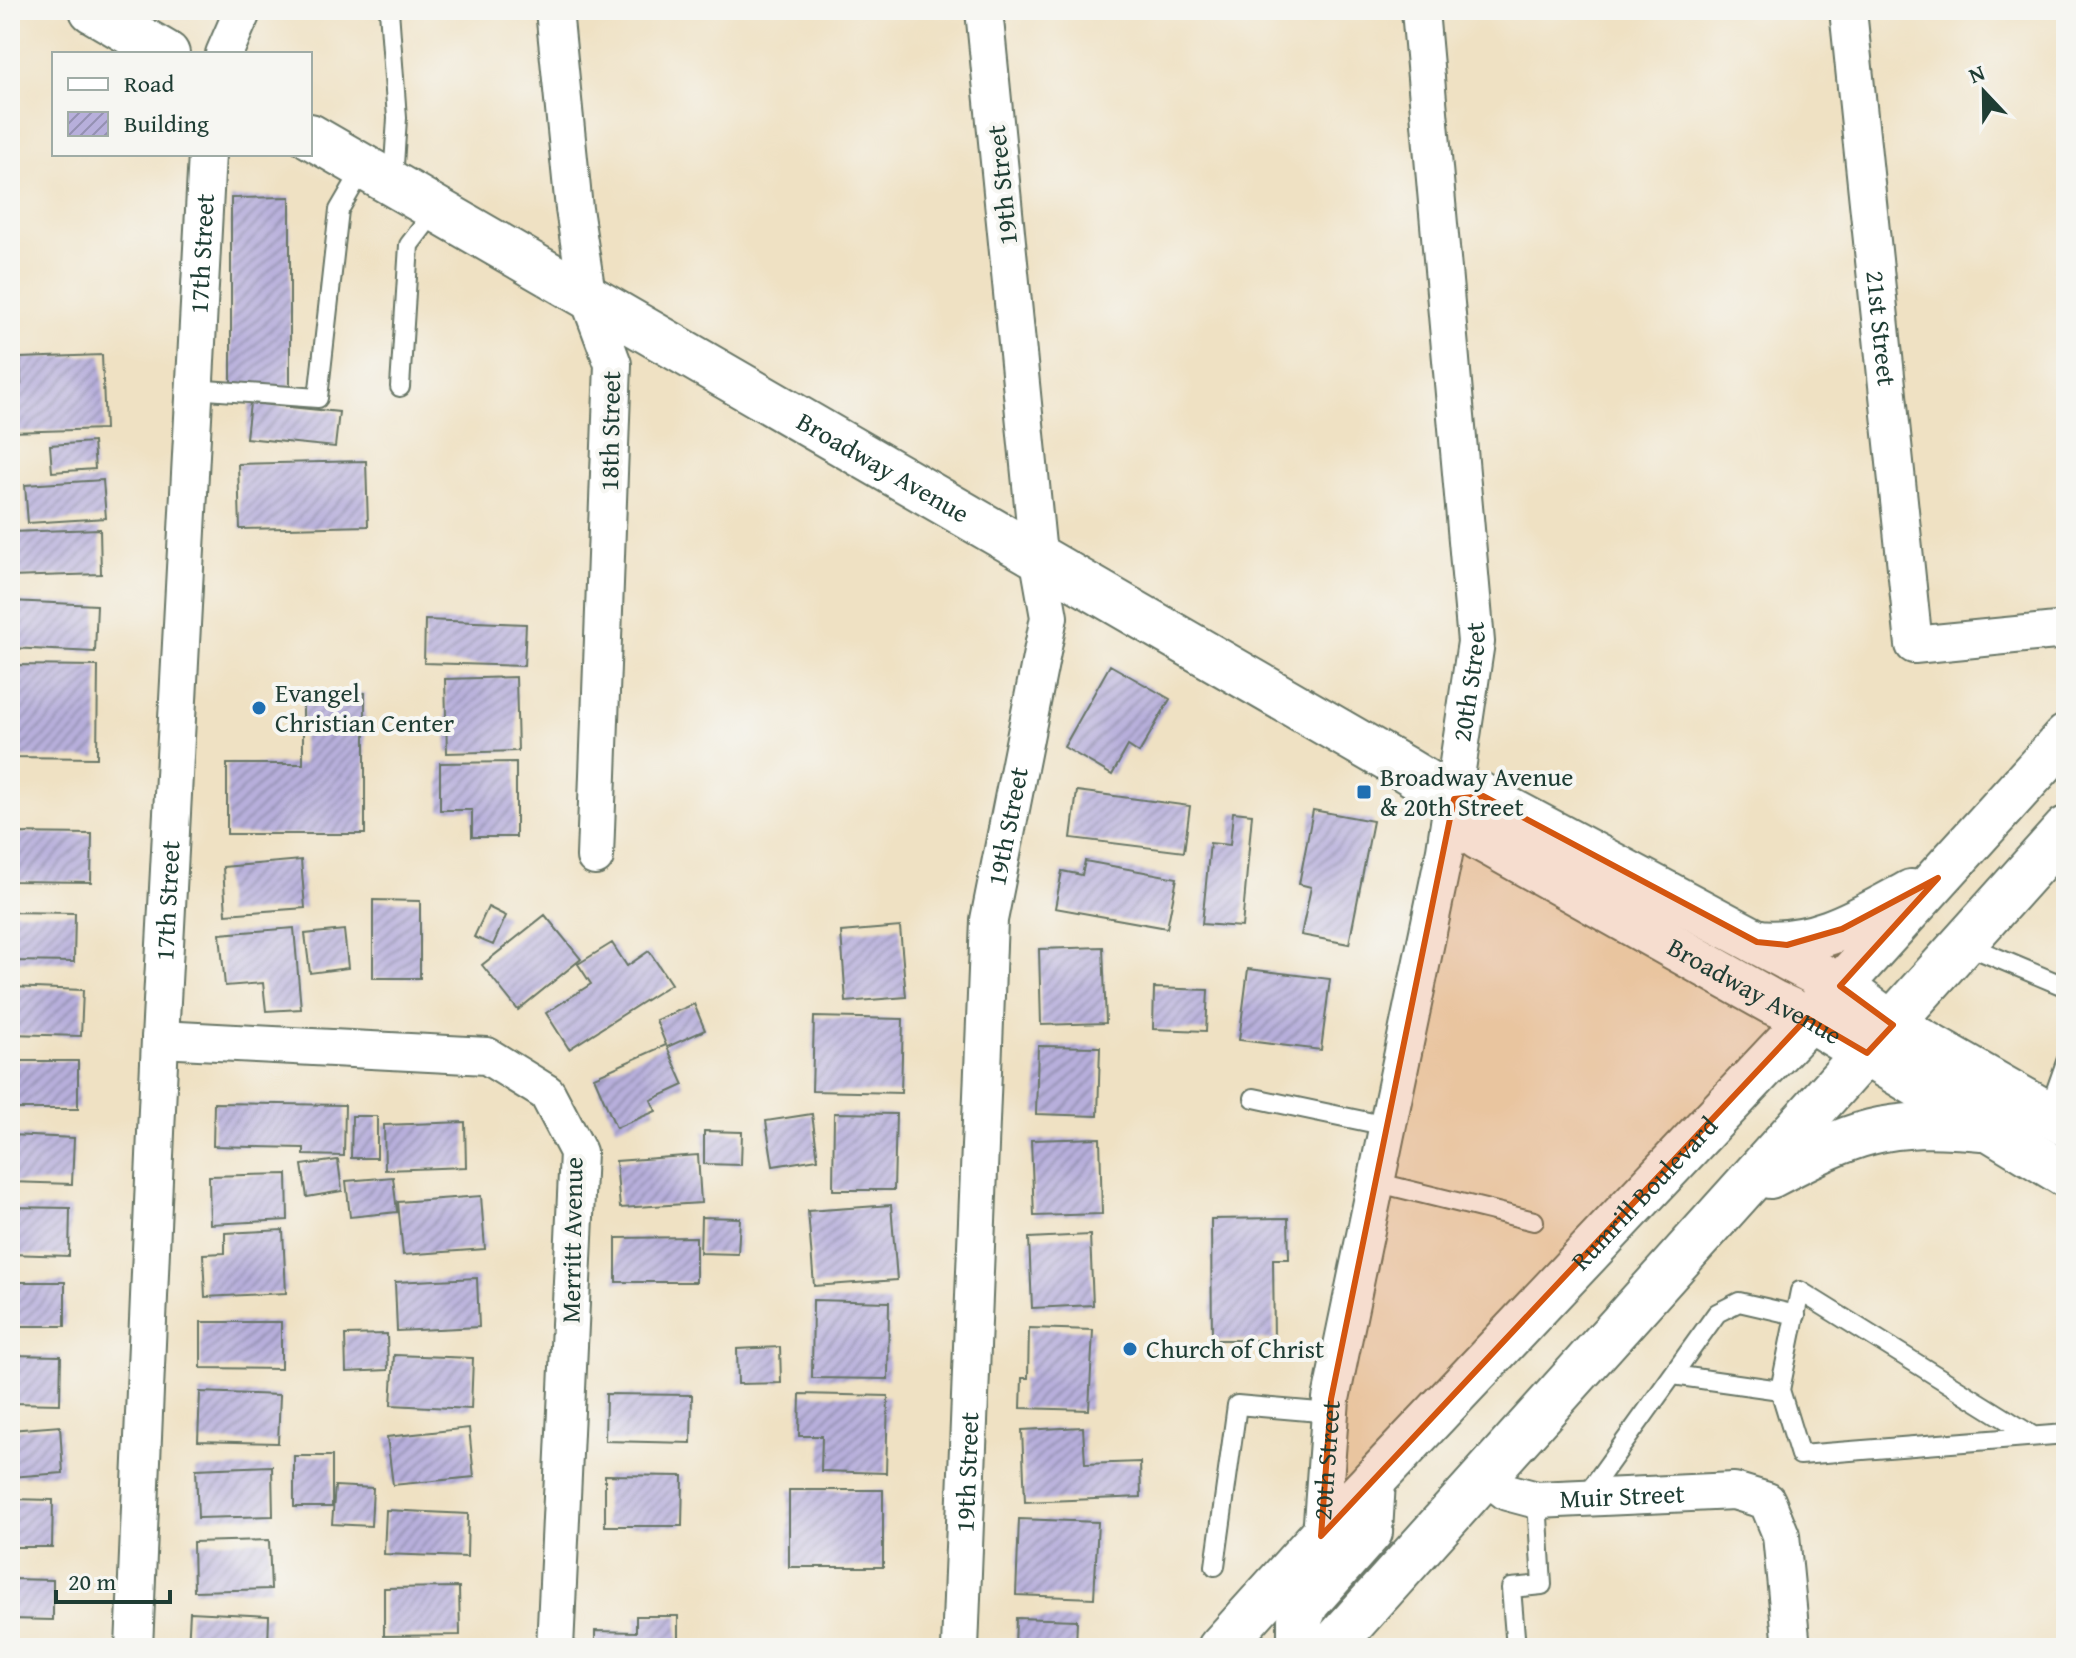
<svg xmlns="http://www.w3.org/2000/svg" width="2076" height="1658" font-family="'Gentium Book Plus',serif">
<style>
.building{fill:url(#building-hatch)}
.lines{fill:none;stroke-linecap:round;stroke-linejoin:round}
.lane-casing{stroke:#687666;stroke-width:22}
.street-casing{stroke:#687666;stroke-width:40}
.secondary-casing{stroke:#687666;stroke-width:48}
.lane{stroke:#fff;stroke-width:18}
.street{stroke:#fff;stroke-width:36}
.secondary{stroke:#fff;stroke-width:44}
.marked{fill:#d45610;fill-opacity:0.2;stroke:#d45610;stroke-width:6;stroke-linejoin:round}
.poi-dot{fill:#1f6fb2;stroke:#f6f6f2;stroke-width:3}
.labels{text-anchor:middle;stroke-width:8;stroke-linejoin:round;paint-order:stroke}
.street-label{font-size:26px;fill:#1f3d34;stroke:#f6f6f2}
.poi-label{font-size:26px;fill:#1f3d34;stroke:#f6f6f2;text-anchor:start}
</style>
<defs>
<pattern id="building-hatch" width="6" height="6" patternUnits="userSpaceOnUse" patternTransform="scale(2)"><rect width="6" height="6" fill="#b7afdb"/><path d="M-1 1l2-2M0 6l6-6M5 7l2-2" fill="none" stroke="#9490b2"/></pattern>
</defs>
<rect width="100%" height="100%" fill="#f6f6f2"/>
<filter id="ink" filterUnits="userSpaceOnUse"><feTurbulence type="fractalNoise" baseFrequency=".0125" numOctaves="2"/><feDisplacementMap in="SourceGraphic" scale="16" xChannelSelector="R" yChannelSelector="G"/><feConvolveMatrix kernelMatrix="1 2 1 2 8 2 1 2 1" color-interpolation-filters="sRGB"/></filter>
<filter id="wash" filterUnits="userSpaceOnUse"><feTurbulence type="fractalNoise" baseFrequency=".006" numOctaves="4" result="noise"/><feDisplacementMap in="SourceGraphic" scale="32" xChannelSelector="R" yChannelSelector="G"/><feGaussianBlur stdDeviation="1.8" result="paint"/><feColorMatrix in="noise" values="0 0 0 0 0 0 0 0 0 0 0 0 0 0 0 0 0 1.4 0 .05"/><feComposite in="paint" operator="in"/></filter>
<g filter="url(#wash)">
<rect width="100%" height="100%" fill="#efe1c3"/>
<g id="blocks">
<path class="building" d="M290 197V390H231V198Z
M102 355 105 429 10 432V385L21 384 20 358Z
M250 403 339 412 335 447 246 438Z
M93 442 95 469 52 472 50 445Z
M366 461 368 526 240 529 238 464Z
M103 480 106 518 28 523 25 485Z
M100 529 101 574 10 577V532Z
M10 601 97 605 95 652 10 648Z
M425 620 526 624 524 666 424 663Z
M10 665 98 666 97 758 10 757Z
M1110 665 1170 699 1139 753 1128 746 1112 775 1064 747Z
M516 677 518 751 447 753 445 679Z
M303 693H365V834H227V764H303Z
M516 762V837H472V810H440V763Z
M1077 791 1190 806 1184 852 1071 838Z
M1313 810 1373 821 1349 944 1301 935 1311 887 1299 884Z
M1233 812 1252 814 1242 927 1202 924 1210 843 1230 845Z
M10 833 92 834 91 882 10 881Z
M301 860 305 908 226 914 223 867Z
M1085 861 1177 878 1167 928 1055 908 1062 871 1082 875Z
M373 900 420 901V978H373Z
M488 907 506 916 493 945 474 937Z
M10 912 75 913 74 962 10 961Z
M545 915 581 959 518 1010 482 965Z
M900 927 906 997 846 1002 841 932Z
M294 928 301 1009 266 1011 263 983 225 986 220 934Z
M344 930 348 968 310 973 305 934Z
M612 943 627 966 649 951 671 984 569 1049 546 1013 591 984 578 964Z
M1103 947 1106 1023 1041 1025 1039 949Z
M1248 969 1330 979 1321 1050 1239 1040Z
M10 987 83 990 81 1036 10 1034Z
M1154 988 1208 990 1206 1031 1153 1029Z
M694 1004 705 1030 667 1047 684 1085 651 1100 656 1111 616 1128 594 1077 666 1045 656 1020Z
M814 1017 903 1019 901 1093 812 1091Z
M1038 1046 1100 1047 1098 1116 1036 1114Z
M10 1061H78V1109H10Z
M214 1103 345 1105 344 1156 304 1155V1148L213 1146Z
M834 1113 896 1114 894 1190H833Z
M812 1114 818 1159 773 1166 766 1121Z
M352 1116H377V1158H351Z
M465 1122 466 1167 385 1170 384 1125Z
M704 1131 742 1132 741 1165 704 1164Z
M10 1135 74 1138 72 1184 10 1182Z
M1100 1138 1102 1214 1034 1216 1031 1140Z
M698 1155 701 1203 620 1208 616 1161Z
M338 1160 342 1191 307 1197 302 1165Z
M287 1174 288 1220 210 1224 209 1176Z
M393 1177 397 1212 350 1217 346 1181Z
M481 1196 485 1249 403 1255 398 1202Z
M891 1205 897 1280 814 1286 808 1211Z
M10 1207 70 1208 69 1256 10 1254Z
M701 1217 740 1218 738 1254 700 1253Z
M1288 1218 1289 1259H1273L1274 1340H1212L1211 1219Z
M283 1230 286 1293 205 1297 203 1254 225 1253V1233Z
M1090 1235 1093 1305 1032 1308 1029 1238Z
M696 1237V1282H616V1238Z
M477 1278 479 1327 397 1331 395 1282Z
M10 1282H65V1326H10Z
M813 1300 889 1302 888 1379 812 1378Z
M201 1322H281V1369L201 1368Z
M1029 1328 1093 1330 1089 1410 1021 1408 1022 1378H1028Z
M387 1334 388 1370 346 1372 345 1335Z
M780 1347 781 1383 738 1384 737 1349Z
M10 1355 61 1356 60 1404 10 1403Z
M394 1355 473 1358 471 1409 391 1405Z
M200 1392 280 1395 278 1443 198 1441Z
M606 1394 692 1395 691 1443 605 1441Z
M800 1394 888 1396 886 1473 821 1471 822 1436H799Z
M60 1426 63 1473 10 1477V1430Z
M1083 1427 1085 1464 1140 1462 1141 1497 1025 1502 1022 1430Z
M469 1428 474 1477 393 1485 387 1437Z
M294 1456H332V1507H294Z
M272 1466 273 1516 198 1518 196 1469Z
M605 1475 683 1476 682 1526H605Z
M335 1486 373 1488 371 1526 332 1524Z
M789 1490H883V1567H789Z
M10 1499 53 1500 52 1547H10Z
M386 1510 468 1514 467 1557 384 1554Z
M1019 1519 1098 1522 1094 1598 1016 1595Z
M269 1540 271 1589 194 1591 193 1542Z
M10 1579 53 1580V1620L10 1619Z
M459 1587 460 1635 384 1636V1588Z
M190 1612 269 1616 268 1648H188Z
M636 1616H678V1648H595V1631L636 1632Z
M1016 1618 1077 1620 1076 1648H1015Z"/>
</g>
</g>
<g filter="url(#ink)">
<use href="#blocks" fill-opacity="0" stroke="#687666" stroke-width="2"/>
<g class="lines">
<defs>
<path id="lane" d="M389 10 397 118 393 181
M400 387 409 245 437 208
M193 389 318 398 339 210 364 167
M1964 944 2066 987
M1254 1098 1387 1126
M2048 1113 2066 1062
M1375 1182 1534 1221
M1673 1375 1780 1390
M2033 1436 1800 1291 1780 1390 1800 1455 2066 1434
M1585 1497 1717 1313 1739 1302 1796 1315
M1215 1566 1237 1405 1331 1413
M1516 1648 1511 1588 1542 1585 1537 1500"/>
<g id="street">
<path d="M554 10 574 209 587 294 613 364 595 857"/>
<path id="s1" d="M1848 10 1914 645 2066 630"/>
<path d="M224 54 243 10"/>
<path d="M160 1039 487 1056 547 1093 578 1152 555 1648"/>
<path id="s2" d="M1485 1475 1507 1492 1537 1500 1734 1491 1767 1501 1781 1535 1792 1648"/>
<path id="s3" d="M1321 1536 1331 1399 1445 850 1476 642 1420 10"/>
<path id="s4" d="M134 1648 160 1039 207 154"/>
<path id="s5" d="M960 1648 989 920 1049 617 1038 555 984 10"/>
</g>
<g id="secondary">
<path d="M92 10 167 54"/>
<path id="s6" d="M310 136 1403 768 1454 799 1478 837 1772 1002 1807 1018 2066 1175"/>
<path d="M1454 799 1483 796 1840 986 1893 1025 2066 1124"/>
<path d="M1757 942C1816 948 1861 919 1911 892"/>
<path d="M1770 1176C1856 1131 1884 1119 1982 1128"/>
<path id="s7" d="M1220 1648 1321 1536 1840 986 2066 737"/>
<path d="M1305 1648 1300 1639V1619L1307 1603 1370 1532 1373 1481"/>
<path d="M1330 1648 2066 829"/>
</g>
</defs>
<use href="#lane" class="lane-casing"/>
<use href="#street" class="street-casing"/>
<use href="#secondary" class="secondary-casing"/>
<use href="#lane" class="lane"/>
<use href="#street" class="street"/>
<use href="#secondary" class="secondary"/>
</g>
</g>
<path class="marked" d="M1483 796 1757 942 1787 945 1842 929 1938 878 1840 986 1893 1025 1867 1053 1807 1018 1321 1536 1331 1399 1454 799Z"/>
<g class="poi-dot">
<circle cx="259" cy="708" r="8"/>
<rect x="1356" y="784" width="16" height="16" rx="4"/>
<circle cx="1130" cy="1349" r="8"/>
</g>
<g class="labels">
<g class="street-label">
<text transform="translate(1002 185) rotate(-96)" y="9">19th Street</text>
<text dy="9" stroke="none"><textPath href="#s4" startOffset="1396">17th Street</textPath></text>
<text dy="9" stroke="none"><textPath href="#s1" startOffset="320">21st Street</textPath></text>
<text transform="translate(610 431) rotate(-89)" y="9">18th Street</text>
<text dy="9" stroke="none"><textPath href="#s6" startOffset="662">Broadway Avenue</textPath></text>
<text dy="9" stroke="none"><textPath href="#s3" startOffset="868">20th Street</textPath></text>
<text dy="9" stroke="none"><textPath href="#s5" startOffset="824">19th Street</textPath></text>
<text dy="9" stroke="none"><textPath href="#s4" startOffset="748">17th Street</textPath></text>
<text dy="9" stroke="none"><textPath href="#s6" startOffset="1684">Broadway Avenue</textPath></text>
<text dy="9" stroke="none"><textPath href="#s7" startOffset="622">Rumrill Boulevard</textPath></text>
<text transform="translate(572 1240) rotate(-89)" y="9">Merritt Avenue</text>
<text dy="9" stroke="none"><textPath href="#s3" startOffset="76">20th Street</textPath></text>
<text dy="9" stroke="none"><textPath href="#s5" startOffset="176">19th Street</textPath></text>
<text dy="9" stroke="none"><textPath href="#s2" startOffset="144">Muir Street</textPath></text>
</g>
<g class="poi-label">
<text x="275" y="702">Evangel<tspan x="275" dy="30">Christian Center</tspan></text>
<text x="1380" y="786">Broadway Avenue<tspan x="1380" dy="30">&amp; 20th Street</tspan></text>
<text x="1146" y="1358">Church of Christ</text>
</g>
</g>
<rect width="2076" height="1658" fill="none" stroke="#f6f6f2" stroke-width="40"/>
<rect x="52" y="52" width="260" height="104" fill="#f6f6f2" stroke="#a0aca6" stroke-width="2"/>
<rect x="68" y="78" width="40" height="12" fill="#ffffff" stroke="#a0aca6" stroke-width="2"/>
<text x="124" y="92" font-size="24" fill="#1f3d34">Road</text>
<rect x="68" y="112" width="40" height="24" fill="url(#building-hatch)" stroke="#a0aca6" stroke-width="2"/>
<text x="124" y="132" font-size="24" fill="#1f3d34">Building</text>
<g transform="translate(1984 92) rotate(338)" stroke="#f6f6f2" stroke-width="6" paint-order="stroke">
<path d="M0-6L14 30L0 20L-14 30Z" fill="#1f3d34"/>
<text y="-12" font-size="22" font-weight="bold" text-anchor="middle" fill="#1f3d34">N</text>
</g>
<path d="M56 1590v12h114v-12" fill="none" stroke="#1f3d34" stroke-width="4"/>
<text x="68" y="1590" font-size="24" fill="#1f3d34" stroke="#f6f6f2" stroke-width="6" paint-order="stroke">20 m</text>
</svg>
